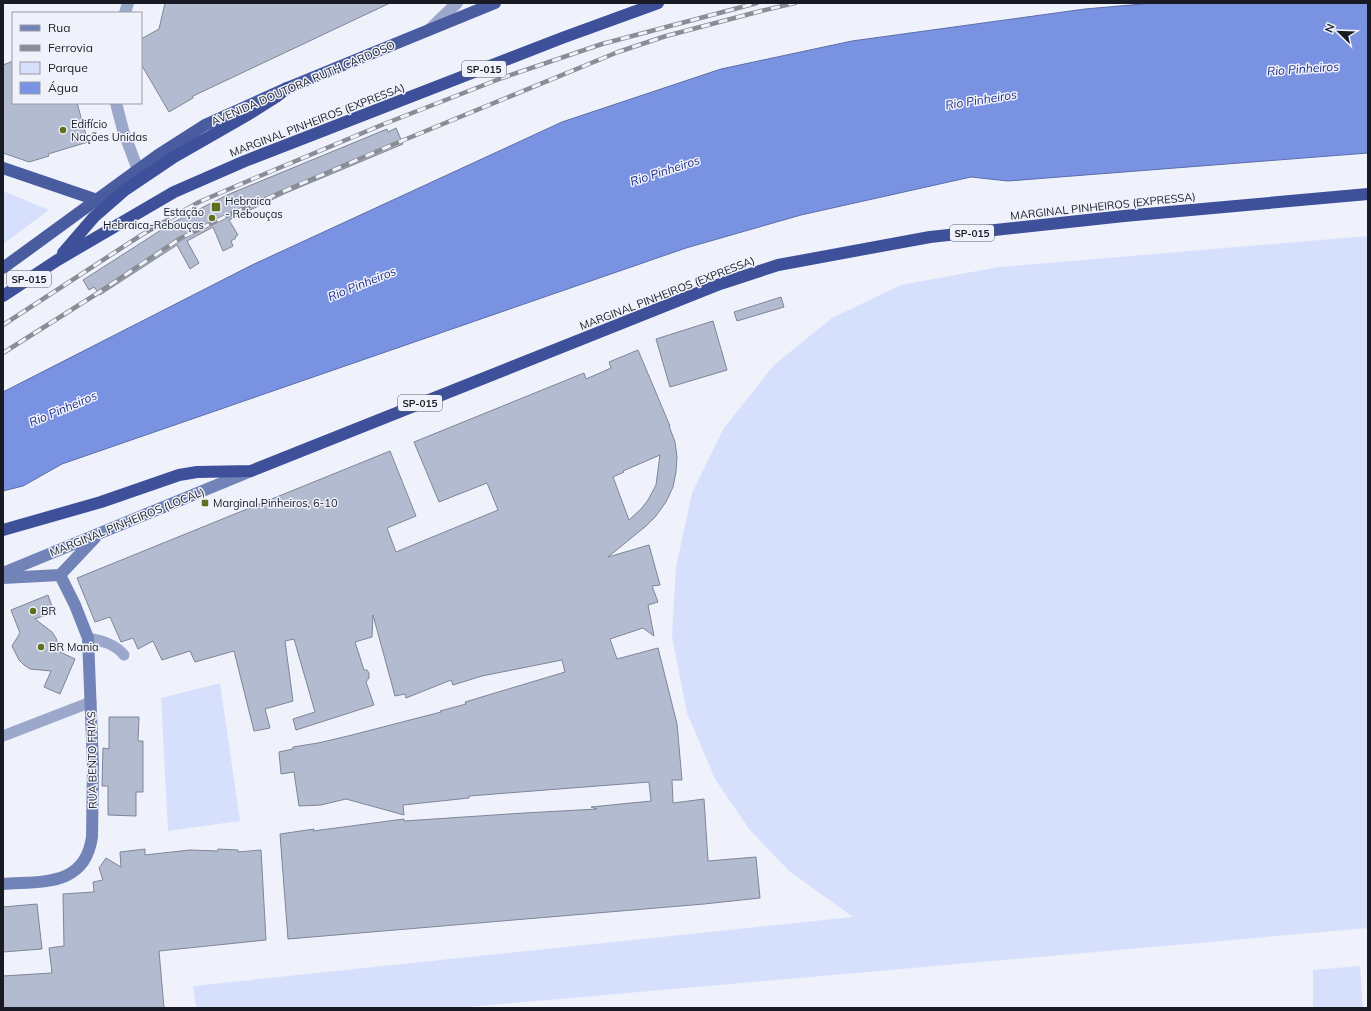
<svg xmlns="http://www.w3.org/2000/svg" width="1371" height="1011" font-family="Mulish,sans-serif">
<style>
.green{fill:#d6e0fd}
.water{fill:#7992e2;stroke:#5c6ea9}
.building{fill:#b3bbd0;stroke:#7e8599;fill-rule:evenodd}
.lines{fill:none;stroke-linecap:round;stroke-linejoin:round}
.minor{stroke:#9ba8cc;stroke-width:11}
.tertiary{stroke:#9ba8cc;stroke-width:12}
.secondary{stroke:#7283b8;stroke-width:12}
.trunk{stroke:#495ca0;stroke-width:12}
.motorway{stroke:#3d5099;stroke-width:12}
.rail-casing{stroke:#8a8d95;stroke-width:4.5}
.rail{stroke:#eff2fb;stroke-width:3;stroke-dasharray:9;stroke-linecap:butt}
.poi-dot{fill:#5f6f1c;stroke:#eff2fb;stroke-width:1.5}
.labels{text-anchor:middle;stroke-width:3;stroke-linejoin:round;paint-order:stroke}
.shield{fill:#eff2fb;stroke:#585c64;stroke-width:1}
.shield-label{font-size:10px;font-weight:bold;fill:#181b23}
.street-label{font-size:11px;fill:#181b23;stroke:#eff2fb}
.poi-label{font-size:11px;fill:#181b23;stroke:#eff2fb;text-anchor:start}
.water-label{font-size:12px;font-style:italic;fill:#202d89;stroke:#eff2fb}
</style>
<rect width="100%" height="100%" fill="#eff2fb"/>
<path class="green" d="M3 191 49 210 3 244Z
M1368 236V928L456 1008H196L193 986 853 917 789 871 749 829 715 779 687 713 672 637 676 567 692 493 724 428 774 365 832 318 901 285 999 267Z
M220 683 240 821 168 831 161 698Z
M1360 966 1363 1008H1313V970Z"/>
<path class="water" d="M1154 3H1368V153L1008 181 971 177 801 215 686 248 62 464 23 486 3 491V392L252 265 562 122 721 69 852 41 1085 9Z"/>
<path class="building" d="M165 3H390L193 96V98L169 112 141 64V39L159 29Z
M13 61V103H77L88 142 48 154 49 156 29 162 3 153V65Z
M396 128 403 144 286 193 229 220 238 235 235 237 236 238 231 241 233 246 223 251 213 227 187 241 199 263 190 269 177 245 100 295 94 287 89 290 83 280 172 223 227 195 387 129 388 132Z
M781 297 784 307 737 321 734 312Z
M713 321 727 370 670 387 656 339Z
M638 350 670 426H669L675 442 677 457 676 472 673 487 666 502 656 516 646 526 608 557 649 545 660 585 652 586 658 602 648 605 654 636 643 628 610 639 617 659 658 648 677 724 682 780H672L673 803 704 799 708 861 756 857 760 898 704 904 288 939 280 834 314 829 313 831 404 819V821L524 813 597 809 591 807 651 801 649 782 469 796V798L403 805 404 815 346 799 321 805 299 806 294 772 281 774 279 752 293 749V747L318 743 348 736 441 712 440 711 466 704 465 702 565 672 562 660 482 676 453 685 451 680 406 698 405 694 395 696 373 615 372 637 355 642 364 670H367L369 673V678L366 682 374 705 296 730 293 719 315 712 294 639 285 641 293 701 265 709 270 728 254 731 234 651 195 662 190 651 162 660 153 641 138 649 133 638 121 642 110 617 95 622 77 578 390 451 416 516 387 528 396 552 498 510 487 483 439 502 414 442 584 373 586 379 611 368 609 362ZM660 455 656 485 648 500 641 509 629 520 613 477 624 472 623 471Z
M48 595 54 612 35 619 52 632 56 638 58 645V651L75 659 60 694 44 687 51 671 30 669 24 665 19 660 12 646 20 633 11 610Z
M109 717H139L138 741H143V792H136V816L108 815V786H102L103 748 109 749Z
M145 849V855L190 850 218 851V849L238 850V852L261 850 266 940 159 951 164 1008H3V976L52 973 49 948 64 946 63 894 94 892 93 882 103 880 99 868 106 858 121 867 120 852Z
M37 904 42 949 3 952V907Z"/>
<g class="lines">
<path class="minor" d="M88 638C103 641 115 644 124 655
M3 736 91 702"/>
<path class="tertiary" d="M125 13 128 3
M430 29 457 3
M116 103 123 130 138 170"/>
<path class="secondary" d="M3 573 251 471
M3 578 60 575 95 538
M3 884C42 881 85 887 92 837L93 765 88 638 75 605 60 575"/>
<path class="trunk" d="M3 168 97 200
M3 268 158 155 205 125 287 88 495 3"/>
<path class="motorway" d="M63 253 94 217 125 190 174 157 249 114 276 97 287 88
M3 296 56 261 174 192 245 161 562 38 658 3
M3 530 101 502 179 475 197 472 251 471 720 284 778 265 930 237 1124 216 1368 194"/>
<defs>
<path id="rail" d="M3 325 143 234 199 202 255 178 384 124 502 78 602 44 757 3
M3 353 98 293 181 238 235 212 399 142 618 52 666 36 761 11 795 3"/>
</defs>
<use href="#rail" class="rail-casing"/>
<use href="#rail" class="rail"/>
</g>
<g class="poi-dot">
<circle cx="63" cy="130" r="4"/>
<rect x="211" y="202" width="10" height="10" rx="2"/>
<circle cx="212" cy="218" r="4"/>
<rect x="201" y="499" width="8" height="8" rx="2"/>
<circle cx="33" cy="611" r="4"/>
<circle cx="41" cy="647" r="4"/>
</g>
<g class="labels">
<g class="shield">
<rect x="462" y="61" width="44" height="16" rx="3"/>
<rect x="950" y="225" width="44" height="16" rx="3"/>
<rect x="7" y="271" width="44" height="16" rx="3"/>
<rect x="398" y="395" width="44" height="16" rx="3"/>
</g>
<g class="shield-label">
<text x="484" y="73">SP-015</text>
<text x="972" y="237">SP-015</text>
<text x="29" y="283">SP-015</text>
<text x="420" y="407">SP-015</text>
</g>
<g class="street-label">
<text transform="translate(303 83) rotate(-23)" y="4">AVENIDA DOUTORA RUTH CARDOSO</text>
<text transform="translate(317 120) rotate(-21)" y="4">MARGINAL PINHEIROS (EXPRESSA)</text>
<text transform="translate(1103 206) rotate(-6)" y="4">MARGINAL PINHEIROS (EXPRESSA)</text>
<text transform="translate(667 293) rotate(-21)" y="4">MARGINAL PINHEIROS (EXPRESSA)</text>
<text transform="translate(127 522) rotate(-22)" y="4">MARGINAL PINHEIROS (LOCAL)</text>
<text transform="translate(92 760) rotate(-91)" y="4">RUA BENTO FRIAS</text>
</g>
<g class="poi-label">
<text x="71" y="128">Edifício<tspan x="71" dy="13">Nações Unidas</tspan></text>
<text x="225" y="205">Hebraica<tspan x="225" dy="13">- Rebouças</tspan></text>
<text x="204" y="216" text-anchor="end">Estação<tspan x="204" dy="13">Hebraica-Rebouças</tspan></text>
<text x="213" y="507">Marginal Pinheiros, 6-10</text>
<text x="41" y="615">BR</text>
<text x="49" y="651">BR Mania</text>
</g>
<g class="water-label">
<text transform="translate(1303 69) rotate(-4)" y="4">Rio Pinheiros</text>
<text transform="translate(981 100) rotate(-9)" y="4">Rio Pinheiros</text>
<text transform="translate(665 171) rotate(-18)" y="4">Rio Pinheiros</text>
<text transform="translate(362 284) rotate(-22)" y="4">Rio Pinheiros</text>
<text transform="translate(63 409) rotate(-23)" y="4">Rio Pinheiros</text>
</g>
</g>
<rect width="1371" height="1011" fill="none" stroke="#181b23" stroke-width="8"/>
<rect x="12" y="12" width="130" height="92" fill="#eff2fb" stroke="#999ca5"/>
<rect x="20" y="25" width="20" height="6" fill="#7283b8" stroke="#999ca5"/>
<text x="48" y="32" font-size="12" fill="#181b23">Rua</text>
<rect x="20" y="45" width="20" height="6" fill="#8a8d95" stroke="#999ca5"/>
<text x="48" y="52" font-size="12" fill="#181b23">Ferrovia</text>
<rect x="20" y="62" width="20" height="12" fill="#d6e0fd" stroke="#999ca5"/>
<text x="48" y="72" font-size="12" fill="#181b23">Parque</text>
<rect x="20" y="82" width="20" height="12" fill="#7992e2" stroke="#999ca5"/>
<text x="48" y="92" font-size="12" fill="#181b23">Água</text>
<g transform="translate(1339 32) rotate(293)" stroke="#eff2fb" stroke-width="3" paint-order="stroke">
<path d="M0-3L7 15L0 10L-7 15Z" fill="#181b23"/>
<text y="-6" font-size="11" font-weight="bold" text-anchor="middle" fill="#181b23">N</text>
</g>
</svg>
